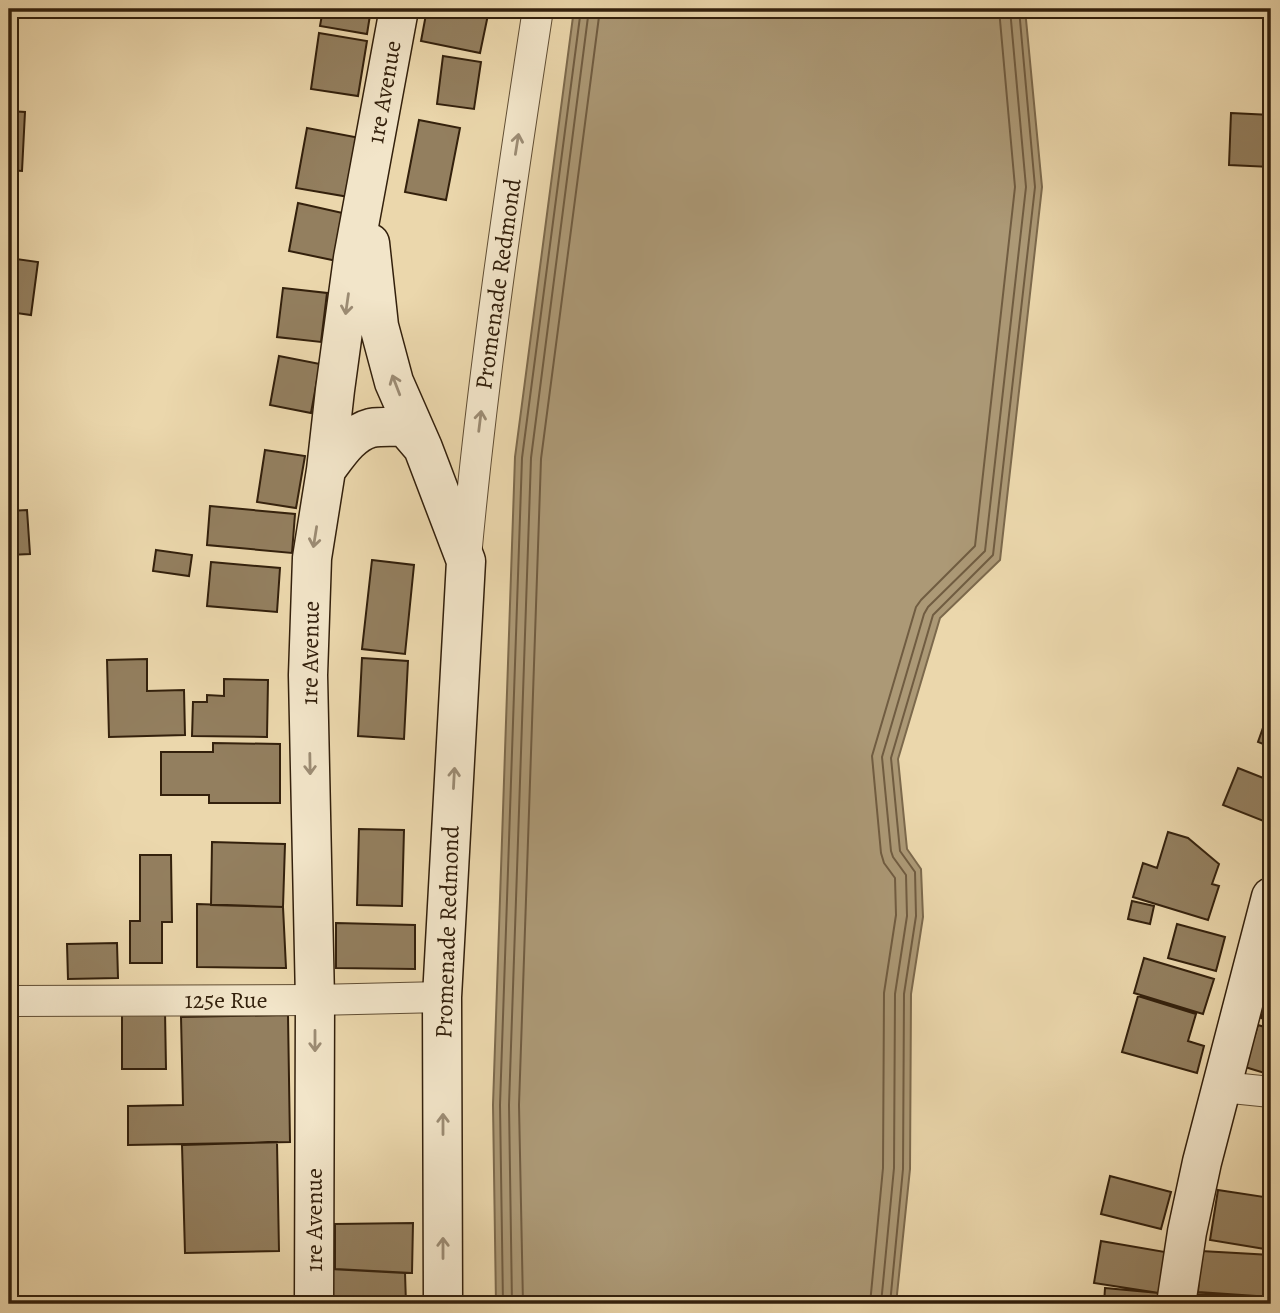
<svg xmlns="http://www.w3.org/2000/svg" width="1280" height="1313" font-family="Alegreya,serif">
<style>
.water{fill:#ac9976;stroke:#7c694c;stroke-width:2}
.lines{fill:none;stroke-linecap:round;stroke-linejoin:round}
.shore{stroke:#705c41;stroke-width:2}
.building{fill:#937f5f;stroke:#33200c;stroke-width:2}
.street-casing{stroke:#614e34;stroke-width:32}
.secondary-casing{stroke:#33200c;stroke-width:41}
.street{stroke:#f2e5c9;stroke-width:30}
.secondary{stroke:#f2e5c9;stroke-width:38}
.oneway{stroke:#9c8c74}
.labels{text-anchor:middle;stroke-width:5;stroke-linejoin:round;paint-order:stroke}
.street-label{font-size:24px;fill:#33200c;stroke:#f2e5c9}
</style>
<rect width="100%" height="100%" fill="#ebd7ac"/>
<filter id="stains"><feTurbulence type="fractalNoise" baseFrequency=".00286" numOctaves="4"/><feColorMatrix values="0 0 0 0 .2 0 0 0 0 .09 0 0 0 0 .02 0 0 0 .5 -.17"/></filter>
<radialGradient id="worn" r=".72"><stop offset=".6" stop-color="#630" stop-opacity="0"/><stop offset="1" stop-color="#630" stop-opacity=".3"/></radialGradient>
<path class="water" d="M574 9H1025L1042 187 1000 560 940 618 898 759 907 849 921 869 923 917 911 994 910 1169 896 1304H496L493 1105 515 457Z"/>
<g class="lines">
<path class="shore" d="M503 1304 500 1105 522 458 581 9
M512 1304 509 1105 531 458 589 9
M523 1304 519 1105 541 459 600 9
M870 1304 883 1168 884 993 896 915 895 878 884 863 881 853 872 756 916 607 921 600 975 546 1015 187 999 9
M881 1304 894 1168 895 994 907 916 906 875 893 857 891 851 882 757 924 614 928 607 985 551 1026 187 1010 9
M890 1304 903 1169 904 994 916 916 915 872 900 851 891 758 933 615 993 555 1035 187 1019 9"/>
</g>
<path class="building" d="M323 9H371L367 34 320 26Z
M427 9 489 10 480 53 421 41Z
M319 33 367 41 358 96 311 89Z
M443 56 481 62 474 109 437 104Z
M9 111 25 112 22 171 9 170Z
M1231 113 1271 115V167L1229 165Z
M419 120 460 128 446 200 405 192Z
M307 128 360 138 349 197 296 188Z
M298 203 347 214 337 261 289 251Z
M9 258 38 262 31 315 9 312Z
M283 288 327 293 321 342 277 337Z
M279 356 320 364 311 413 270 405Z
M265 450 305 456 296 508 257 502Z
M210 506 295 514 292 553 207 545Z
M27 510 30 554 9 555V511Z
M156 550 192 555 189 576 153 571Z
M372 560 414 565 405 654 362 649Z
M211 562 280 568 277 612 207 606Z
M362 658 408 661 404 739 358 736Z
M147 659V691L184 690 185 735 109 737 107 660Z
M224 679 268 680 267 737 192 736 193 702H207V695L224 696Z
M1271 705V747L1258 742Z
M213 743 280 744V803H209V795H161V752H213Z
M1238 768 1271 781V807L1266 822 1223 805Z
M359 829 404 830 402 906 357 905Z
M1168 832 1188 838 1219 864 1212 884 1219 886 1208 920 1133 897 1143 863 1157 868Z
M212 842 285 844 283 907 211 905Z
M140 855H171L172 922H162V963H130V921H140Z
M1132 901 1154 906 1150 924 1128 919Z
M197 904 283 907 286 968 197 967Z
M336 923 415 925V969L336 968Z
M1177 924 1225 937 1216 971 1168 958Z
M117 943 118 978 68 979 67 944Z
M1144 958 1214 979 1203 1014 1134 993Z
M1271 986V1022L1261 1018Z
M1138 996 1196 1014 1188 1041 1204 1046 1197 1073 1122 1052Z
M122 1011H165L166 1069H122Z
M288 1015 290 1142 128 1145V1106L183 1105 181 1017Z
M1258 1025 1271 1029V1075L1245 1067Z
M277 1142 279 1251 185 1253 182 1145Z
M1110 1176 1171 1192 1161 1229 1101 1214Z
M1218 1190 1271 1198V1250L1210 1240Z
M413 1223 412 1273 335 1269V1224Z
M1101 1241 1165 1252 1159 1293 1094 1283Z
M1201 1251 1271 1255V1297L1198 1292Z
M330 1269 405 1273 406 1304H331Z
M1105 1288 1159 1293 1158 1304H1104Z
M1190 1294 1267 1297V1304H1189Z"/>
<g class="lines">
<defs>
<path id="street" d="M466 557C483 373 510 191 538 9
M9 1001 315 1000 442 997
M1222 1087 1271 1092"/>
<path id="secondary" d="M370 243 379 326 394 382 423 448 466 561 442 997 443 1304
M326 470C338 454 351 433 371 428 382 426 394 427 405 427L423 448
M314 1304 315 1000 308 675 312 558 326 470 335 390 353 258 399 9
M1176 1304 1187 1232 1202 1162 1271 897"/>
</defs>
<use href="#street" class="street-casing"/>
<use href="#secondary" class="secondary-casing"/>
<use href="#street" class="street"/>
<use href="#secondary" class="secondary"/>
</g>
<defs><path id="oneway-shaft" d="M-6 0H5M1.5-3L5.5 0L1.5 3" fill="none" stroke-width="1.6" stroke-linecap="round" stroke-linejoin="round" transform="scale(1.75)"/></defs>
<g class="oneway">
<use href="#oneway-shaft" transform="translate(517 144) rotate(-81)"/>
<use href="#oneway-shaft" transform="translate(347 304) rotate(98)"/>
<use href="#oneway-shaft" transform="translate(396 385) rotate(-111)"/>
<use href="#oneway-shaft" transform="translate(480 421) rotate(-83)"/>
<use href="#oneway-shaft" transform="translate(315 537) rotate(99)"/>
<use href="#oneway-shaft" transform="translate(310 764) rotate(89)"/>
<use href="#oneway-shaft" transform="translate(454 778) rotate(-87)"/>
<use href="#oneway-shaft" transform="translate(315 1041) rotate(90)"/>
<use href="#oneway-shaft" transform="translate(443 1124) rotate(-90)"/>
<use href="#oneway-shaft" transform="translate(443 1248) rotate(-90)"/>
</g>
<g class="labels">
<g class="street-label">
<text transform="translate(384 92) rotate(-80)" y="8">1re Avenue</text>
<text transform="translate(498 284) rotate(-82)" y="8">Promenade Redmond</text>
<text transform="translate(310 653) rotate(-89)" y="8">1re Avenue</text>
<text transform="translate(447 932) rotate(-88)" y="8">Promenade Redmond</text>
<text x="226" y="1008">125e Rue</text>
<text transform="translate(314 1220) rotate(-90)" y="8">1re Avenue</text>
</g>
</g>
<rect width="1280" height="1313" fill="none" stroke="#ebd7ac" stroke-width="35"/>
<rect x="10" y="10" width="1259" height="1292" fill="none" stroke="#33200c" stroke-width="3.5"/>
<rect x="18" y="18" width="1245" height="1278" fill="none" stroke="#33200c" stroke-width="2"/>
<rect width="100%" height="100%" filter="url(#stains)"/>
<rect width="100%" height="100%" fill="url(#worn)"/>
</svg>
